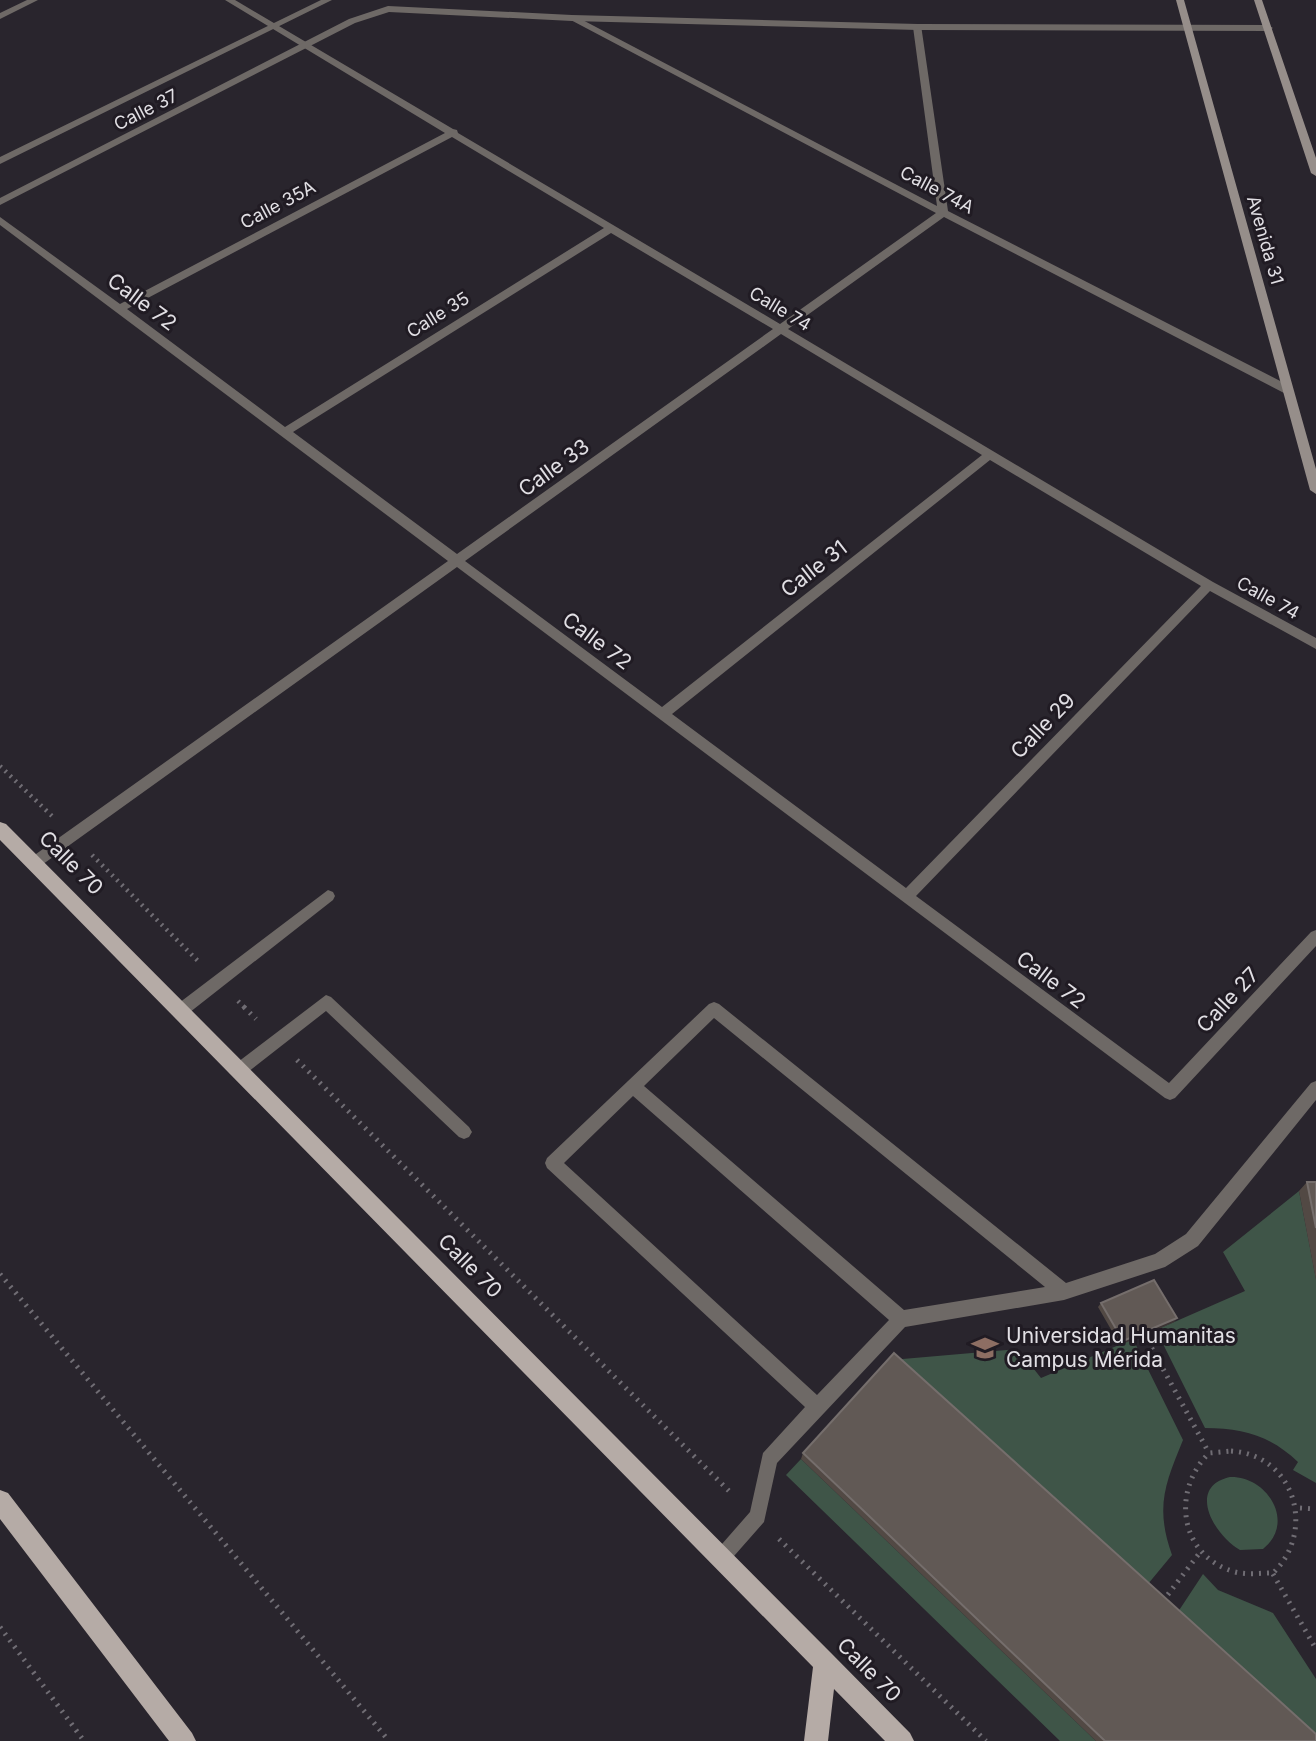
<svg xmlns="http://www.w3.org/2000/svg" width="1316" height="1741" font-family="Inter,sans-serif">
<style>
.green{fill:#3f5548}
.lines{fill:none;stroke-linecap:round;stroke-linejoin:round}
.path-far1{stroke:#706d74;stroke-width:4.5;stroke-dasharray:2 5;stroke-linecap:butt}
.path{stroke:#706d74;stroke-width:5;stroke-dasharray:2 6;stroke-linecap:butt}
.service{fill:#6e6966;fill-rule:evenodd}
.minor{fill:#6e6966;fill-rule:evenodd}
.tertiary{fill:#6e6966;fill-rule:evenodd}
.secondary{fill:#968e8a;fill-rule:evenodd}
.primary{fill:#b5aba6;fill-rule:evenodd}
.wall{fill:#524944}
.shaded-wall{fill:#3b3434}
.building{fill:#615955;stroke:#756e6c;stroke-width:2}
.labels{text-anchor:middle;stroke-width:6;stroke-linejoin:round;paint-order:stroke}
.far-street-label{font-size:18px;fill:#e1dfe4;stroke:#201b23}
.street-label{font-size:21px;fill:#e1dfe4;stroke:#201b23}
.poi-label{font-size:21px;fill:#e1dfe4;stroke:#201b23;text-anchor:start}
</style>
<rect width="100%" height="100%" fill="#29252d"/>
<path class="green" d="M1299 1191 1316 1279V1483L1293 1470 1298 1462C1271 1436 1243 1428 1205 1428L1156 1330 1245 1291 1223 1252Z
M1133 1339 1183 1440C1165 1484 1155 1507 1172 1555L1143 1590 891 1360 1018 1349 1041 1378Z
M801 1459 1096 1741H1060L786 1475Z
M1230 1477C1268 1476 1296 1523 1263 1549L1240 1550C1214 1535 1186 1487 1230 1477Z
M1203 1574 1218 1590 1273 1613 1316 1679V1741L1174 1618Z"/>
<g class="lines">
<path class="path-far1" d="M0 766 53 817
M92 855 199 962
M238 1001 246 1009"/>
<path class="path" d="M244 1007 256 1019
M297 1060 732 1494
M0 1274 389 1741
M1144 1334 1209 1453
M1231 1451C1296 1455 1316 1532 1273 1573 1260 1573 1247 1575 1235 1572 1179 1556 1171 1491 1209 1453Z
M1300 1508 1316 1509
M779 1539 986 1741
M1273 1574 1316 1649
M1163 1601 1201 1551
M0 1627 84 1741"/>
<path class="service" d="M328 890 333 892 335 896 333 900 185 1016 180 1018 175 1016 173 1011 175 1006Z
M326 995 331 997 469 1127 472 1132 469 1137 464 1139 459 1137 326 1011 244 1075 239 1077 234 1075 231 1070 234 1065Z
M714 1002 719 1004 1066 1283 1155 1254 1186 1234 1311 1083 1316 1081V1100L1198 1246 1165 1267 1064 1300 905 1327 777 1463 764 1522 727 1564 721 1567 715 1564 712 1558 715 1552 750 1512 763 1453 805 1407 547 1168 545 1163 547 1158 709 1004ZM714 1018 1045 1287 904 1310 644 1086ZM633 1096 889 1320 817 1395 564 1163Z"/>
<path class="minor" d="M27 0H38L0 19V13Z
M225 0H235L453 129 457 130 458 133 780 324 936 213 567 18 575 16 937 206 913 27 921 25 948 211 1292 387V393H1284L944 217 788 329 1213 582 1316 638V649L1210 591 916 896 1169 1083 1311 932 1316 930V946L1175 1098 1170 1100 1165 1098 457 567 39 867H29L27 863 29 859 448 561 0 225V217L120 304 445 133ZM452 137 604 228 285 427 127 309ZM611 233 773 329 457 554 293 432ZM781 334 982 455 662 707 465 561ZM990 460 1201 586 906 888 672 714Z"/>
<path class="tertiary" d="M321 0H332L0 164V157Z
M388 6 572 15 918 24 1268 25 1273 28 1268 31 918 30 572 21 389 12 355 23 0 205V198L349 19Z"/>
<path class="secondary" d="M1176 0H1184L1316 469V494L1310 490Z
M1254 0H1262L1316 158V176L1311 173Z"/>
<path class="primary" d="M0 822 6 824 833 1655 910 1733 914 1741H885L834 1689 828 1741H804L813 1667 0 840Z
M0 1490 8 1493 192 1733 196 1741H169L0 1519Z"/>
</g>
<path class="wall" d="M1307 1182H1316V1280L1299 1191Z
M1101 1303 1177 1318 1174 1322 1120 1345 1098 1307Z
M803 1453 1316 1741H1096L801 1459Z"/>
<path class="shaded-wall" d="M1177 1318 1174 1322 1120 1345 1123 1341Z"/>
<path class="building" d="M1307 1182H1316V1228Z
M1154 1280 1177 1318 1123 1341 1101 1303Z
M894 1353 1316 1734V1741H1105L803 1453Z"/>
<defs>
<symbol id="university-bare" viewBox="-9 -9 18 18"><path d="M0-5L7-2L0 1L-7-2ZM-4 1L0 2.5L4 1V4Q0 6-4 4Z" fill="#8d6e63" stroke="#201b23" stroke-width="2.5" paint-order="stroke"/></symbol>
</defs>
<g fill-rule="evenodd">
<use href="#university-bare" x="966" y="1329" width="38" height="38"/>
</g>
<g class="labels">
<g class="far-street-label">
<text transform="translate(146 110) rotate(-27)" y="6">Calle 37</text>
<text transform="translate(937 190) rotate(28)" y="6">Calle 74A</text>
<text transform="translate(278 205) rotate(-28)" y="6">Calle 35A</text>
<text transform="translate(1265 240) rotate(74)" y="6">Avenida 31</text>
<text transform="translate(780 309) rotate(31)" y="6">Calle 74</text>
<text transform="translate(438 315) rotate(-32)" y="6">Calle 35</text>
<text transform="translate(1268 598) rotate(29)" y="6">Calle 74</text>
</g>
<g class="street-label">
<text transform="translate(142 302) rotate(37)" y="7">Calle 72</text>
<text transform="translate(554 468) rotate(-36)" y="7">Calle 33</text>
<text transform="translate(814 569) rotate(-38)" y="7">Calle 31</text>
<text transform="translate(597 641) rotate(37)" y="7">Calle 72</text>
<text transform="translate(1043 726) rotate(-46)" y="7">Calle 29</text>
<text transform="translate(71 863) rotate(45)" y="7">Calle 70</text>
<text transform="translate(1051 980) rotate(37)" y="7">Calle 72</text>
<text transform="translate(1228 1000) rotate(-47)" y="7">Calle 27</text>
<text transform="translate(470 1266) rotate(45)" y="7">Calle 70</text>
<text transform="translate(869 1670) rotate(45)" y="7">Calle 70</text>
</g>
<g class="poi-label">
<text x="1006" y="1343">Universidad Humanitas<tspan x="1006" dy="24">Campus Mérida</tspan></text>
</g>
</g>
</svg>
